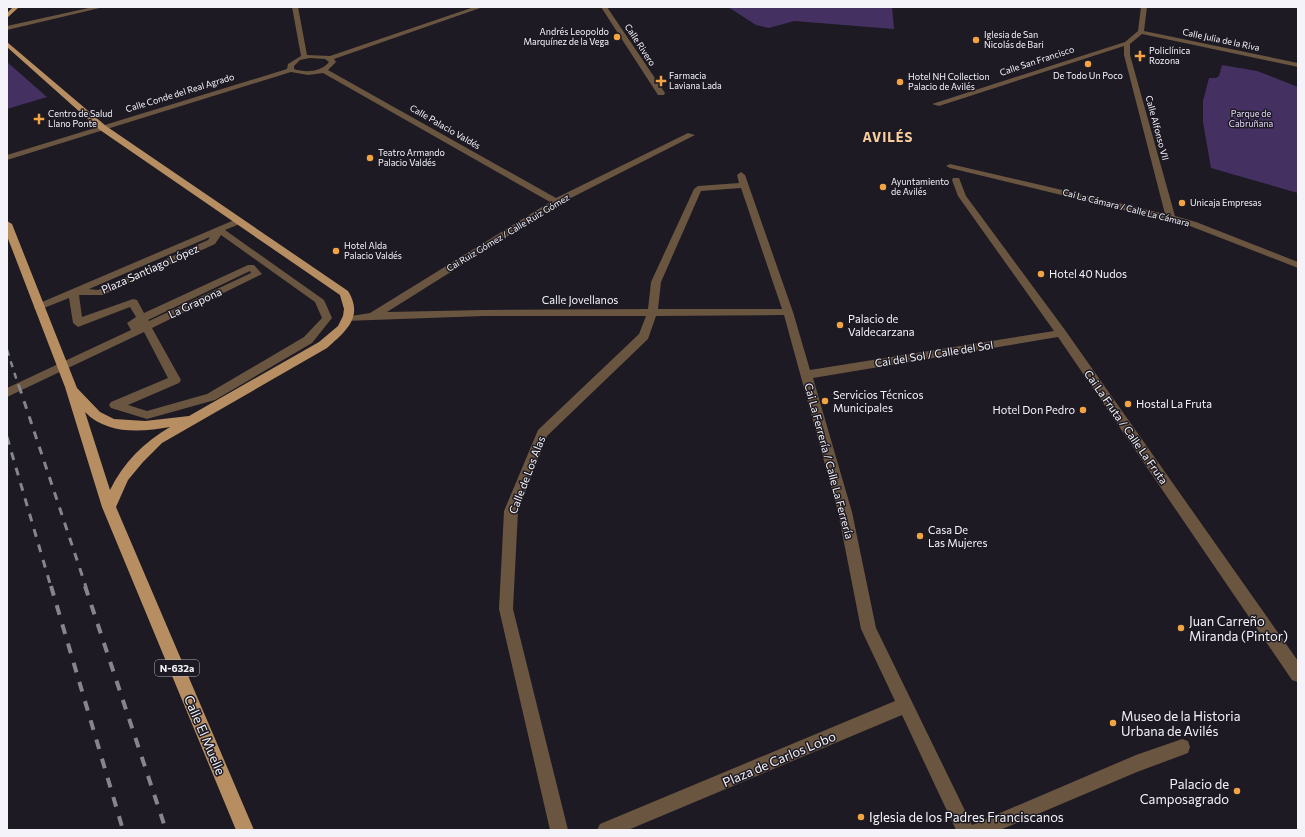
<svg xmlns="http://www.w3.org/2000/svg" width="1305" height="837" font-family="Commissioner,sans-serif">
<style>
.green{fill:#443162}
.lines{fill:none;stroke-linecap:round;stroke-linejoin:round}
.minor{fill:#695540;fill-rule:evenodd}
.major{fill:#b78e61;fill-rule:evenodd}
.rail-far2{stroke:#86848c;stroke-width:2.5;stroke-dasharray:6 6;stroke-linecap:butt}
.rail-far1{stroke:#86848c;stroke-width:3;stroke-dasharray:8 8;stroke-linecap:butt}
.rail{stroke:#86848c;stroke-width:4;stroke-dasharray:10 10;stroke-linecap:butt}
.poi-dot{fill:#f3a442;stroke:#1d1a23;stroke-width:1.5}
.labels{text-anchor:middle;stroke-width:3;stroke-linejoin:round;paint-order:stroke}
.far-poi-label{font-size:9px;fill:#f4f3f9;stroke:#1d1a23;text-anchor:start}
.far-street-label{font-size:9px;fill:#f4f3f9;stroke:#1d1a23}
.far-park-label{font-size:9px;fill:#e1d6f9;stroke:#1d1a23}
.shield{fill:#1d1a23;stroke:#b4b2b9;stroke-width:1}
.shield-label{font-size:10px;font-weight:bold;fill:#f4f3f9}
.street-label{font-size:11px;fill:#f4f3f9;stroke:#1d1a23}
.poi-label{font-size:11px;fill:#f4f3f9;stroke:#1d1a23;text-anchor:start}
.far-district-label{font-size:13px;font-weight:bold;letter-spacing:1px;fill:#fbce9f;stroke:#1d1a23}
.near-poi-label{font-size:13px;fill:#f4f3f9;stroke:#1d1a23;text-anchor:start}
.near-street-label{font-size:13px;fill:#f4f3f9;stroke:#1d1a23}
</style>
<rect width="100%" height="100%" fill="#1d1a23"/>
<path class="green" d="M728 7H892L894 29 794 21 769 28 756 25Z
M7 62 47 97 7 109Z
M1222 65 1257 71 1298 87V193L1211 168 1203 122V101L1209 78H1216L1219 76Z"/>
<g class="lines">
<path class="minor" d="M93 7H104L7 30V26Z
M292 7H298L307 55 330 56 474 7H483L334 59 336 62 328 70 556 198 688 133 695 135 559 204 387 312 484 310 648 309 651 282 694 189 698 186 739 183 737 175 741 172 745 175 793 312 810 370 1054 331 958 196 952 180 953 178H959L966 196 1065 330 1298 661V682L1292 680 1058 337 813 378 852 512 876 628 972 825 1136 755 1182 739 1188 741 1190 747 1188 753 1137 772 1000 830H956L902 715 628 830H597L600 824 895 701 861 629 838 512 784 315 656 316 648 339 547 436 518 511 513 609 568 830H550L499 609 504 511 538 430 639 334 646 316H484L345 321 344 319 345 317 370 313 550 202 323 73 308 75 291 72 7 160V155L287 69 288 64 301 56ZM310 58 325 59 329 62C321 72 306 73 294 69V66L300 60ZM741 188 782 309H658L661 282 701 191Z
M601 7H607L665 93 664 95H658Z
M1141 7H1147L1144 31 1298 63V67L1142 34 1130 44V55L1175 216 1196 222 1298 262V268L1190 226 950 168 946 166 950 164 1165 214 1124 55V46L939 106 932 104 1125 42 1138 31Z
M239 218 244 221 242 223 225 230 324 300 332 318 312 343 215 400 147 419 111 408 109 405 111 402 168 378 144 332 7 397V388L131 330 127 323 136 317 130 307 78 327 73 323 69 298 39 310 35 309 34 307 35 305ZM221 235 315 302 322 318 304 337 207 394 147 411 128 405 179 383 181 380 152 328 262 274 254 265H248L144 313 137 300 133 299 82 317 79 295H103L215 244ZM210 237 208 240 98 290 89 289ZM250 271 251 273 149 321 148 320Z"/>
<path class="major" d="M13 7H19L7 18V13Z
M7 42 106 126 348 291C364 317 346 331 327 348L162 443 143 462 128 480 116 507 254 830H236L102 507 65 387 7 236V221L12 224 77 388 100 412 114 419 145 421 189 416 319 342 338 326 343 316 344 309 340 295 100 130 7 47ZM85 412C107 435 142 432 170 427 144 442 123 463 110 490Z"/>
<path class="rail-far2" d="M7 350 19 387"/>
<path class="rail-far1" d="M19 386 86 587
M7 437 51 587"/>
<path class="rail" d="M51 586 123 830
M85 586 166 830"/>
</g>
<g class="poi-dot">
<circle cx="617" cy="37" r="4"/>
<circle cx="976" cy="40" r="4"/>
<path d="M1138 50h4v4h4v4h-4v4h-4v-4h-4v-4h4z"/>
<circle cx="1088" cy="64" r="4"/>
<path d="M659 75h4v4h4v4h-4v4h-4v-4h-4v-4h4z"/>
<circle cx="900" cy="82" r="4"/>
<path d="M37 113h4v4h4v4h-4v4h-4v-4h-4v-4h4z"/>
<circle cx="370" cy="158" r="4"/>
<circle cx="883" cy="187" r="4"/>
<circle cx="1182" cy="203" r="4"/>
<circle cx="336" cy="251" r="4"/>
<circle cx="1041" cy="274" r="4"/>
<circle cx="840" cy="325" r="4"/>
<circle cx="825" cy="401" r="4"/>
<circle cx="1128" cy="404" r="4"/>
<circle cx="1083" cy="410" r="4"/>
<circle cx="920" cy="536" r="4"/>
<circle cx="1181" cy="628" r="4"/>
<circle cx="1113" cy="723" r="4"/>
<circle cx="1237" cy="791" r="4"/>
<circle cx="861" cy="817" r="4"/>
</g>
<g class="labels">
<g class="far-poi-label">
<text x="609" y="35" text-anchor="end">Andrés Leopoldo<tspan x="609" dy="10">Marquínez de la Vega</tspan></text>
<text x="984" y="38">Iglesia de San<tspan x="984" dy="10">Nicolás de Bari</tspan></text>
<text x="1149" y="54">Policlínica<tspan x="1149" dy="10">Rozona</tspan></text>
<text x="669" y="79">Farmacia<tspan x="669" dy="10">Laviana Lada</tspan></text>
<text x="1088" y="79" text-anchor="middle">De Todo Un Poco</text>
<text x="908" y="80">Hotel NH Collection<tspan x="908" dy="10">Palacio de Avilés</tspan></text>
<text x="48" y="117">Centro de Salud<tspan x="48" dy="10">Llano Ponte</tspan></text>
<text x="378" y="156">Teatro Armando<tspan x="378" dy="10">Palacio Valdés</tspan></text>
<text x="891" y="185">Ayuntamiento<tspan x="891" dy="10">de Avilés</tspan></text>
<text x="1190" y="206">Unicaja Empresas</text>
<text x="344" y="249">Hotel Alda<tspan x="344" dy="10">Palacio Valdés</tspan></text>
</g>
<g class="far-street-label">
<text transform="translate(1221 40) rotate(12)" y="3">Calle Julia de la Riva</text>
<text transform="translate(640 45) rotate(57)" y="3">Calle Rivero</text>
<text transform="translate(1037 61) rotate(-18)" y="3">Calle San Francisco</text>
<text transform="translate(180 93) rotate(-17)" y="3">Calle Conde del Real Agrado</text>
<text transform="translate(445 127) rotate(30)" y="3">Calle Palacio Valdés</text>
<text transform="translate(1157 128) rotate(75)" y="3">Calle Alfonso VII</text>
<text transform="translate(1126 208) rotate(14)" y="3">Cai La Cámara / Calle La Cámara</text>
<text transform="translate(508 233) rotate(-31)" y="3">Cai Ruiz Gómez / Calle Ruiz Gómez</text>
</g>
<g class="far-park-label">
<text x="1251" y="117">Parque de<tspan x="1251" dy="10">Cabruñana</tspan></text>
</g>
<rect class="shield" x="155" y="660" width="44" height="16" rx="3"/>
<g class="shield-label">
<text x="177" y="672">N-632a</text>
</g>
<g class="street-label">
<text transform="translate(150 269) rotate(-24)" y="4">Plaza Santiago López</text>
<text x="580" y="304">Calle Jovellanos</text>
<text transform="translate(195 303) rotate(-25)" y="4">La Grapona</text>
<text transform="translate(934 354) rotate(-9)" y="4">Cai del Sol / Calle del Sol</text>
<text transform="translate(1126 427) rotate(55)" y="4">Cai La Fruta / Calle La Fruta</text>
<text transform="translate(829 461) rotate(75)" y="4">Cai La Ferrería / Calle La Ferrería</text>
<text transform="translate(527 475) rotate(-69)" y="4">Calle de Los Alas</text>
</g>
<g class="poi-label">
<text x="1049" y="278">Hotel 40 Nudos</text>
<text x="848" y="323">Palacio de<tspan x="848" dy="13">Valdecarzana</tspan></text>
<text x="833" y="399">Servicios Técnicos<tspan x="833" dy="13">Municipales</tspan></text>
<text x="1136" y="408">Hostal La Fruta</text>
<text x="1075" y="414" text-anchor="end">Hotel Don Pedro</text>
<text x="928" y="534">Casa De<tspan x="928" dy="13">Las Mujeres</tspan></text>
</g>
<g class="far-district-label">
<text x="888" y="142">AVILÉS</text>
</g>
<g class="near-poi-label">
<text x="1189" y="626">Juan Carreño<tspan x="1189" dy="15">Miranda (Pintor)</tspan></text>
<text x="1121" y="721">Museo de la Historia<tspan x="1121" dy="15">Urbana de Avilés</tspan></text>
<text x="1229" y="789" text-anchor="end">Palacio de<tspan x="1229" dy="15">Camposagrado</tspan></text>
<text x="869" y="822">Iglesia de los Padres Franciscanos</text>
</g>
<g class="near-street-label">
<text transform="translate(205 735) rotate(67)" y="5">Calle El Muelle</text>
<text transform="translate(779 759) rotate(-23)" y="5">Plaza de Carlos Lobo</text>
</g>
</g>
<rect width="1305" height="837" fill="none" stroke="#f4f3f9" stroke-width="16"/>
</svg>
